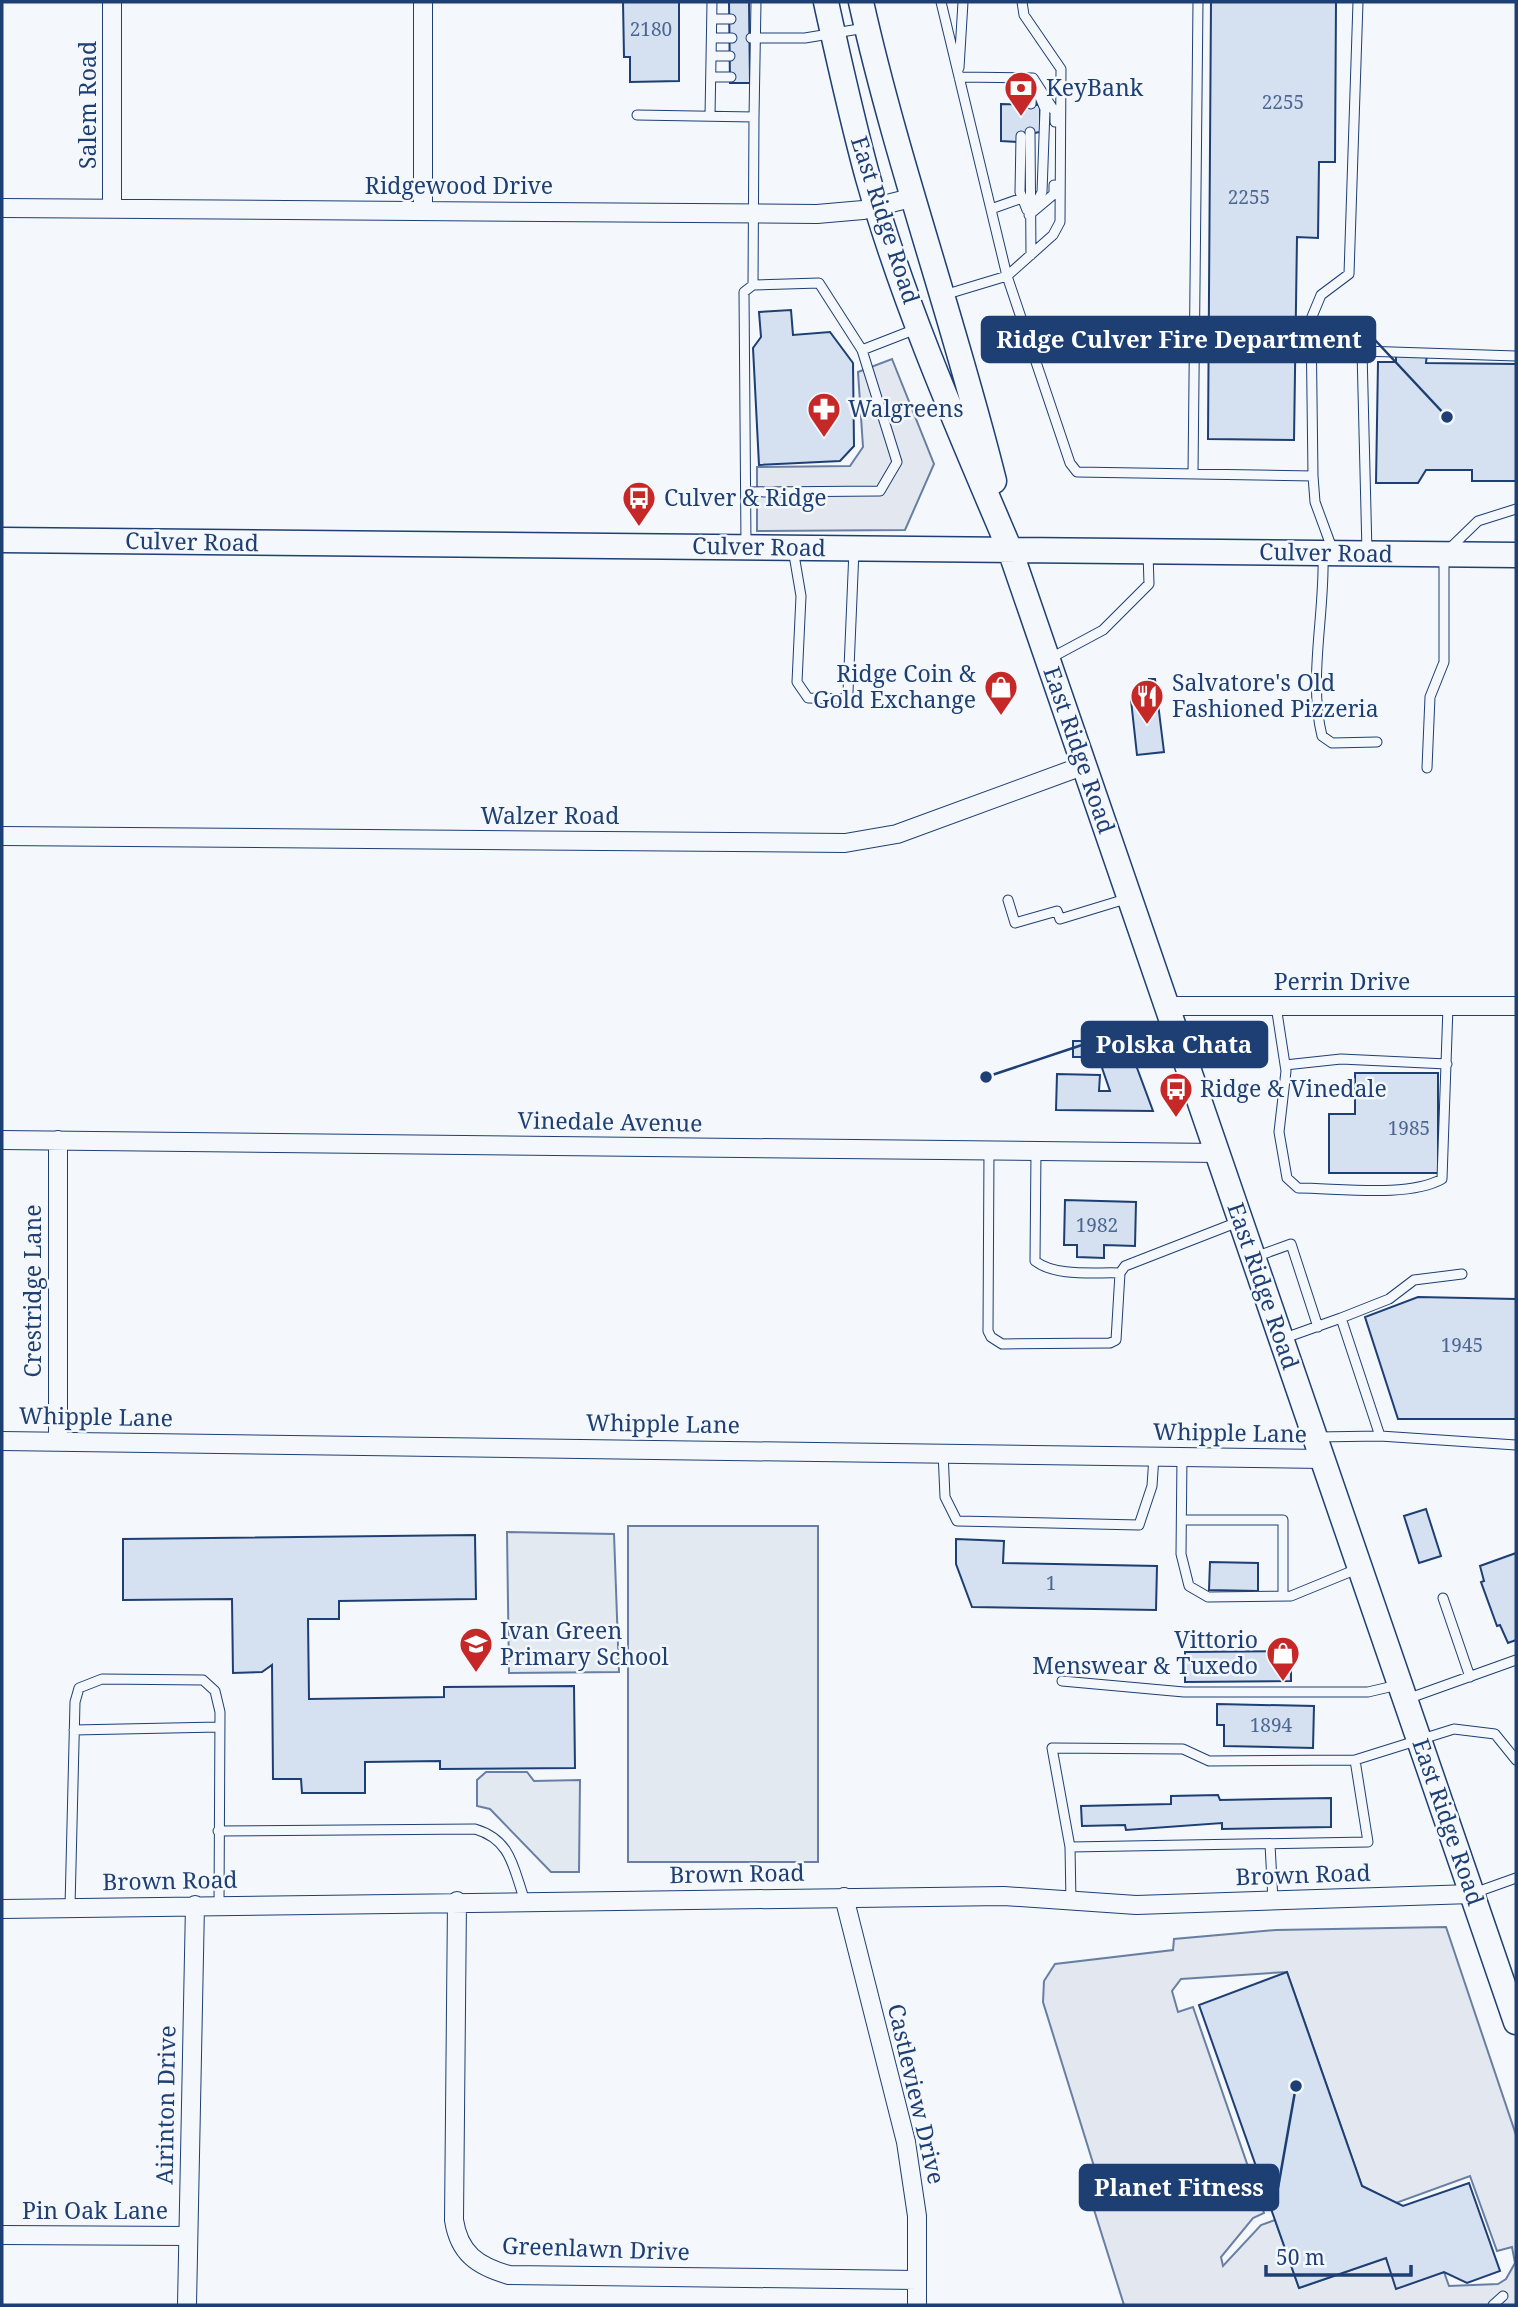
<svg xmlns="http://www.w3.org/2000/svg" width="1518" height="2307" font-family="'Noto Serif',serif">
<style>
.green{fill:#e3e9f0;stroke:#687fa3;stroke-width:2}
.parking{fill:#e3e8f0;stroke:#687fa3;stroke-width:2;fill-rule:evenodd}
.building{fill:#d5e0f0;stroke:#1d3f73;stroke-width:2}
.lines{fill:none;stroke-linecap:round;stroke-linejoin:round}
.service-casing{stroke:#1d3f73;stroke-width:11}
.minor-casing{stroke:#1d3f73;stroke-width:20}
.secondary-casing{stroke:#1d3f73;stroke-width:27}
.service{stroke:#f4f7fb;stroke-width:9}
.minor{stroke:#f4f7fb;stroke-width:18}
.secondary{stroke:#f4f7fb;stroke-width:24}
.labels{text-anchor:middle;stroke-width:5;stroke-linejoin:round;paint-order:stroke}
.number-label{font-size:19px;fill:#4b6792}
.poi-label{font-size:23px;fill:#1d3f73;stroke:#f4f7fb;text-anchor:start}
.street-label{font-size:23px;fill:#1d3f73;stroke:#f4f7fb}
.leader{fill:none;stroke:#1d3f73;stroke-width:2.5}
.callout-dot{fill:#1d3f73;stroke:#f4f7fb;stroke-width:2.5}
.callout{fill:#1d3f73;stroke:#1d3f73;stroke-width:2.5}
.callout-label{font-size:24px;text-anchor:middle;font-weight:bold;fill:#fff}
</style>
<rect width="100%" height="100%" fill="#f4f7fb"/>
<path class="green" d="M628 1526H818V1862H628Z
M507 1532 614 1534 619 1672 509 1673Z
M486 1772H527L534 1781 580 1780 579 1872H551L490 1809 477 1806V1780Z"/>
<path class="parking" d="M892 359 934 464 905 530 757 531V467L850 466 863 447 858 372Z
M1446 1927 1516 2135V2305H1124L1085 2181 1097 2176 1043 2002 1044 1981 1055 1964 1173 1950 1174 1939 1276 1930ZM1287 1972 1362 2186 1396 2203 1470 2176 1497 2251 1512 2247 1515 2263 1506 2279 1498 2284 1449 2286 1444 2272 1397 2288 1386 2258 1299 2288 1275 2220 1261 2225 1223 2266 1221 2257 1253 2218 1264 2213 1193 2007 1178 2012 1172 1991 1181 1979Z"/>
<path class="building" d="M623 2H679V81L630 82V57H624Z
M729 2H749L750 83H730Z
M1211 2H1336L1335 162H1319L1318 238 1297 237 1294 440 1208 439Z
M1001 104 1040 105V132L1019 136V142L1001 141Z
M791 310 793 335 830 332 853 363 854 446 840 461 759 465 753 348 761 337 759 312Z
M1396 353H1427L1426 363 1516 364V481H1472V470H1426L1418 483H1376L1378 362H1396Z
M1149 679H1155L1164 752 1137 755 1131 700 1151 698Z
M1073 1041H1127L1153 1111 1056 1110 1057 1074 1100 1075 1099 1091H1110L1101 1065H1092V1057H1073Z
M1355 1073H1438V1173H1329V1114H1355Z
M1065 1200 1136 1202 1135 1246 1104 1245V1258L1077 1257V1245H1064Z
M1418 1297 1516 1299V1419H1398L1365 1317Z
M1426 1509 1441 1556 1419 1563 1404 1516Z
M475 1535 476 1599 339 1601V1619H308L309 1699 444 1697V1687L574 1686 575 1768 440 1769V1761L365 1762V1793H302L301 1779H273L272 1665 262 1672 233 1673 232 1599 123 1600V1539Z
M956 1539 1004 1541 1003 1563 1157 1566 1156 1610 972 1607 956 1564Z
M1516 1553V1640L1508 1643 1500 1625 1497 1626 1481 1582 1484 1581 1480 1566Z
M1210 1562 1258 1563V1591L1209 1590Z
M1291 1651V1681L1185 1682V1652Z
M1217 1704 1314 1706 1313 1748 1224 1746V1725H1217Z
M1218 1795 1220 1800 1331 1798V1827L1222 1829V1823L1126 1830 1125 1825 1082 1826 1081 1806 1171 1804V1796Z
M1287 1972 1362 2186 1403 2206 1469 2183 1500 2271 1467 2283 1444 2272 1396 2289 1386 2258 1299 2288 1199 2005Z"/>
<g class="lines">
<defs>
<path id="service" d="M941 2 1007 276 1070 463 1077 472 1313 476
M712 19H731
M712 38H732
M751 38H805L865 28
M711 56H730
M959 68 963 2
M711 77H731
M959 77 1033 78 1055 112V122
M1022 104 1033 78
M1031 104 1032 87
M637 115 754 117 753 285
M710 116 712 2
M754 117 756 2
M1030 132 1031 255
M1021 136 1020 192 1027 210
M1034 207 1042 192 1045 109 1039 95
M991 209 1022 198
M1029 215 1054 194V185
M944 295 1007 276 1053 235 1060 222 1061 69 1024 15 1022 2
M862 350 916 329
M1193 474 1198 2
M746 492 880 491 897 462 862 350 819 283 753 285 744 292 746 545
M793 549 801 596 797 682 808 698 844 699 848 692 854 550
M1333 551 1315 502 1313 476 1311 319 1321 295 1349 274 1358 2
M1367 552 1362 351 1516 356
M1323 555C1325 613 1308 679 1322 736L1332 743 1377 742
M1049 659 1103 630 1149 584 1148 553
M1427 768 1430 697 1444 662V554L1478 521 1516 509
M1008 900 1015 923 1057 911 1060 919 1129 898
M1276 1006 1286 1071 1279 1132 1287 1178 1298 1188C1338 1188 1408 1198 1442 1179L1448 1006
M1285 1065 1341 1059 1447 1064
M989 1150 988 1331 991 1337 1002 1344 1110 1343 1116 1340 1120 1273 1125 1266 1238 1222
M1036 1151 1035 1261C1056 1277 1095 1272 1120 1273
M1255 1257 1291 1244 1318 1327
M1341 1318 1389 1299 1414 1280 1462 1274
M1282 1339 1341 1318 1380 1436
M1317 1437 1380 1436 1516 1445
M943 1452 945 1497 957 1521 1139 1525 1152 1486 1154 1456
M1182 1457 1181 1554 1189 1586 1208 1597 1291 1596 1357 1569
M1182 1520H1283V1596
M1443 1598 1470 1677
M1062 1681 1184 1692H1368L1398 1685
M1407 1699 1516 1660
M74 1730 219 1727
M218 1831 475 1829C512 1840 513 1868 525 1901
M1270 1844 1273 1901
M1070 1847 1368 1842 1355 1760
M1474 1893 1516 1878
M1071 1902 1070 1847 1052 1748 1183 1749 1209 1761 1355 1760 1454 1729 1495 1734 1516 1760
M70 1907 75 1702 79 1688 102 1679 203 1680 215 1691 220 1712 219 1905
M1493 2305 1503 2296"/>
<path id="minor" d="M423 2V210
M2 208 817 214 863 210 915 197
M112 209V2
M2 836 845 843 897 834 1085 765
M1167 1006H1516
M2 1140 1218 1153
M2 1441 1323 1459
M58 1441V1140
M844 1897 906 2142 917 2216V2305
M457 1901 454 2220C459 2253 477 2266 509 2275L917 2280
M2 1909 1004 1896 1136 1905 1472 1894
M2 2235 187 2236
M187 2305 195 1905"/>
<path id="secondary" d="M826 2C839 61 852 120 868 178 904 305 958 428 1010 550L1516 2022
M861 2C897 163 954 320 994 481
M2 540 1516 555"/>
</defs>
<use href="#service" class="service-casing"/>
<use href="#minor" class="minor-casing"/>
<use href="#secondary" class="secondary-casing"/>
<use href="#service" class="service"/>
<use href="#minor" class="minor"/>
<use href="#secondary" class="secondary"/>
</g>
<defs>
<symbol id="bank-pin" viewBox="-11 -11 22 30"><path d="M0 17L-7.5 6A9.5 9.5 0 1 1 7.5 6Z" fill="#c62828" stroke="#f4f7fb"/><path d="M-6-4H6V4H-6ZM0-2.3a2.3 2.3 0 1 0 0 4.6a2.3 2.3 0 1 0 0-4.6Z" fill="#fff"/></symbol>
<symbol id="pharmacy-pin" viewBox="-11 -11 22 30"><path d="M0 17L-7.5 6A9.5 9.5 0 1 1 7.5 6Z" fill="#c62828" stroke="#f4f7fb"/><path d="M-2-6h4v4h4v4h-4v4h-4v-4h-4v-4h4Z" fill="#fff"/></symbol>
<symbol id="bus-pin" viewBox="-11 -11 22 30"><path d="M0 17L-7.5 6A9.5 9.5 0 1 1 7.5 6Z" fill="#c62828" stroke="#f4f7fb"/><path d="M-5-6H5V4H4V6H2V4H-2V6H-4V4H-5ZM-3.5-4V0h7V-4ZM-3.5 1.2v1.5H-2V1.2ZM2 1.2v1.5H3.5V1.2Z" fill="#fff"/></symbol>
<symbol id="shop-pin" viewBox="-11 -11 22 30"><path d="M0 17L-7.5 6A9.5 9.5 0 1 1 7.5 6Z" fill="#c62828" stroke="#f4f7fb"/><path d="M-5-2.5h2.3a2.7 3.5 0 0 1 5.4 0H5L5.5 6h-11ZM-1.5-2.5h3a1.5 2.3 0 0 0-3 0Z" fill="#fff"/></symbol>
<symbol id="restaurant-pin" viewBox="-11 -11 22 30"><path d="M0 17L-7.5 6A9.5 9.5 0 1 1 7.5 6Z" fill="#c62828" stroke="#f4f7fb"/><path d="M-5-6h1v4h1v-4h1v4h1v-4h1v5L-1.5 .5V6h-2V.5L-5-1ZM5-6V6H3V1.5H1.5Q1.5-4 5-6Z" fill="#fff"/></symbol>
<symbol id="school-pin" viewBox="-11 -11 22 30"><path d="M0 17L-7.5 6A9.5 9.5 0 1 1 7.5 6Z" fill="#c62828" stroke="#f4f7fb"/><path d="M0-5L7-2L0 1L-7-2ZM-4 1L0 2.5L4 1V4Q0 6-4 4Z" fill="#fff"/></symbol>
</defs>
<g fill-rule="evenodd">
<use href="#bank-pin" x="1002" y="69" width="38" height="52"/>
<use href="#pharmacy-pin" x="805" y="390" width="38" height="52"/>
<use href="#bus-pin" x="620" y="479" width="38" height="52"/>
<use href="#shop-pin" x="982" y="668" width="38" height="52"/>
<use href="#restaurant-pin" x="1128" y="677" width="38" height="52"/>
<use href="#bus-pin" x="1157" y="1070" width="38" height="52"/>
<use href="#school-pin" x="457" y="1625" width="38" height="52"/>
<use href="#shop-pin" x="1264" y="1634" width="38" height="52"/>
</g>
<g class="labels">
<g class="number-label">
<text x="651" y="36">2180</text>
<text x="1283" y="109">2255</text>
<text x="1249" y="204">2255</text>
<text x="1409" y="1135">1985</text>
<text x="1097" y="1232">1982</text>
<text x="1462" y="1352">1945</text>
<text x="1051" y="1590">1</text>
<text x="1271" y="1732">1894</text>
</g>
<g class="poi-label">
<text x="1046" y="96">KeyBank</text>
<text x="848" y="417">Walgreens</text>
<text x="664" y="506">Culver &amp; Ridge</text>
<text x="976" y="682" text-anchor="end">Ridge Coin &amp;<tspan x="976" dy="26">Gold Exchange</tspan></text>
<text x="1172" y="691">Salvatore's Old<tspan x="1172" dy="26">Fashioned Pizzeria</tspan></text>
<text x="1200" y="1097">Ridge &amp; Vinedale</text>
<text x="500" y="1639">Ivan Green<tspan x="500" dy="26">Primary School</tspan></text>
<text x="1258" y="1648" text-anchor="end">Vittorio<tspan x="1258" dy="26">Menswear &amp; Tuxedo</tspan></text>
</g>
<g class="street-label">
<text transform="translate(88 105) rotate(-90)" y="8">Salem Road</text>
<text x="459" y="194">Ridgewood Drive</text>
<text transform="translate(885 220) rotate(72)" y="8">East Ridge Road</text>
<text transform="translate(192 542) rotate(1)" y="8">Culver Road</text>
<text transform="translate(759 547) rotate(1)" y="8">Culver Road</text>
<text transform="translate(1326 553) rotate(1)" y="8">Culver Road</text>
<text transform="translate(1079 750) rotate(71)" y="8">East Ridge Road</text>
<text x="550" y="824">Walzer Road</text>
<text x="1342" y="990">Perrin Drive</text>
<text transform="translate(610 1122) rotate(1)" y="8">Vinedale Avenue</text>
<text transform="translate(1263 1286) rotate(71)" y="8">East Ridge Road</text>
<text transform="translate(33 1291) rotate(-90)" y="8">Crestridge Lane</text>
<text transform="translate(96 1417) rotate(1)" y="8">Whipple Lane</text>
<text transform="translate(663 1424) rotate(1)" y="8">Whipple Lane</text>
<text transform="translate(1230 1433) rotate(1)" y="8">Whipple Lane</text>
<text transform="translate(1448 1822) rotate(71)" y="8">East Ridge Road</text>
<text transform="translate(737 1874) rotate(-1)" y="8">Brown Road</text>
<text transform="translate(1303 1875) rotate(-2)" y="8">Brown Road</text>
<text transform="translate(170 1881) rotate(-1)" y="8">Brown Road</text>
<text transform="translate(916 2094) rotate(77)" y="8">Castleview Drive</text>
<text transform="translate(166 2105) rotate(-89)" y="8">Airinton Drive</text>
<text x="95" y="2219">Pin Oak Lane</text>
<text transform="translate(596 2249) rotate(2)" y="8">Greenlawn Drive</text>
</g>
</g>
<path class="leader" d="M1447 417L1375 340M986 1077L1082 1045M1296 2086L1278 2188"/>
<g class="callout-dot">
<circle cx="1447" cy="417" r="7"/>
<circle cx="986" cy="1077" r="7"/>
<circle cx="1296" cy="2086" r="7"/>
</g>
<g class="callout">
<rect x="982" y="317" width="393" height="45" rx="7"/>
<rect x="1082" y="1022" width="185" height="45" rx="7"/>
<rect x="1080" y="2165" width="198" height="45" rx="7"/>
</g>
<g class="callout-label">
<text x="1179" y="348">Ridge Culver Fire Department</text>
<text x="1174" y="1053">Polska Chata</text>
<text x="1179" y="2196">Planet Fitness</text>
</g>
<rect width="1518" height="2307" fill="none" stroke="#1d3f73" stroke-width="7"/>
<path d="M1266 2265v10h145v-10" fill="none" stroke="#1d3f73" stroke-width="3.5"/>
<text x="1276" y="2265" font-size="21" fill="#1d3f73" stroke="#f4f7fb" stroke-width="5" paint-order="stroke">50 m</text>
</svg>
